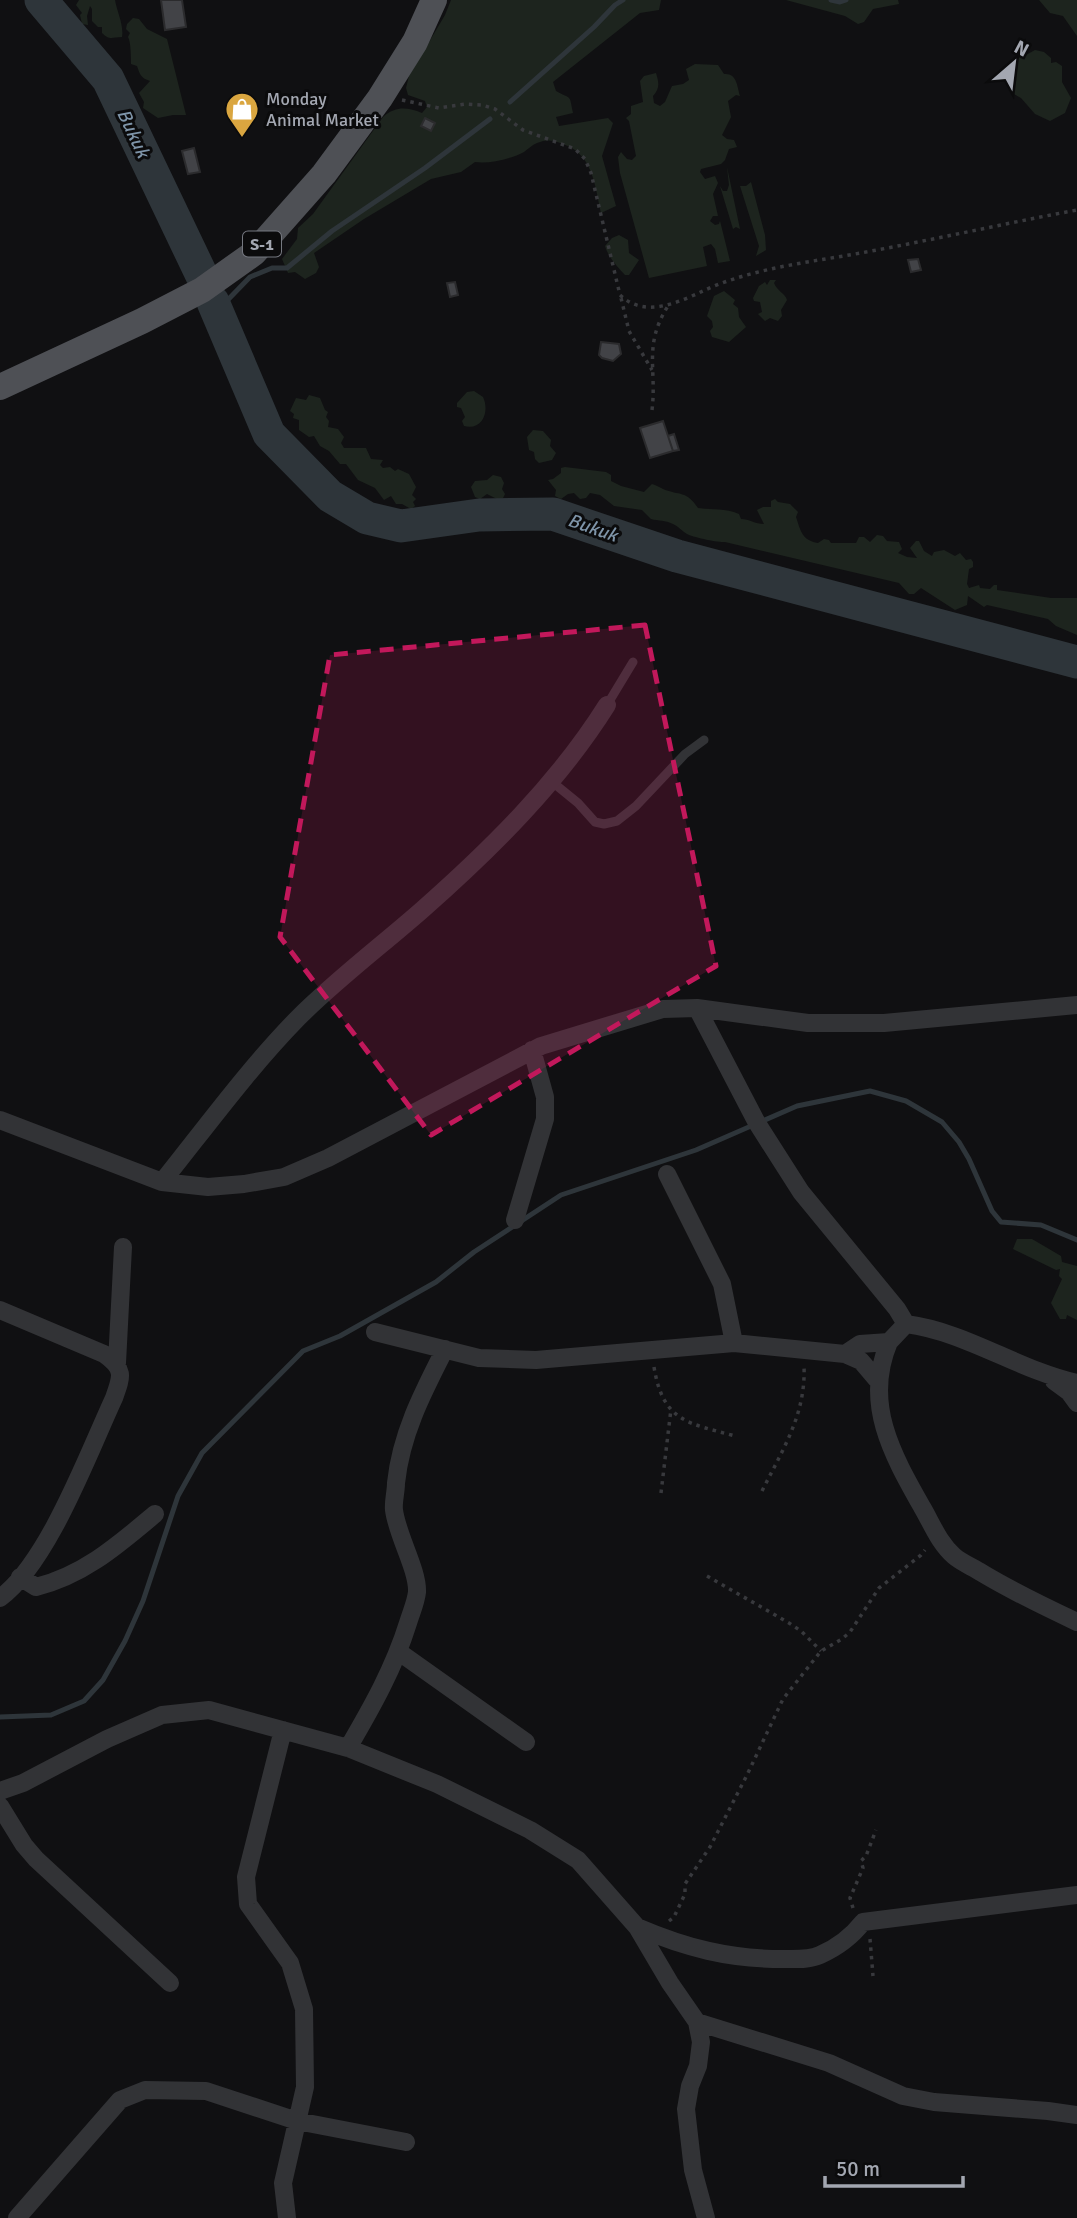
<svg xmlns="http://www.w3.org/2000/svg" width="1077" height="2218" font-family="Signika,sans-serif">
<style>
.green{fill:#1d241e}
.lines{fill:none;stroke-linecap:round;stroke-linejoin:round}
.stream{stroke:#2e353a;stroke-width:5}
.river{stroke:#2e353a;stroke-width:33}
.building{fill:#424347;stroke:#2b2b2d;stroke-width:2}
.path{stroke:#38393d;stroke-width:3.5;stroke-dasharray:3.5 5;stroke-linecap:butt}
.lane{stroke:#323336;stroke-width:9}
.street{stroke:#323336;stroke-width:18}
.primary{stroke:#4e5055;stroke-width:26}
.marked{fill:#c2185b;fill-opacity:0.2;stroke:#c2185b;stroke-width:5;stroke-dasharray:14 9;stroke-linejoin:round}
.labels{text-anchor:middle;stroke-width:6;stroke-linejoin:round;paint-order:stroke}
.shield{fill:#0b0b0c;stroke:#757880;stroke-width:2}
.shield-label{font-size:16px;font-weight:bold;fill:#a3a7b1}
.poi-label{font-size:18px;fill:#a3a7b1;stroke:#0b0b0c;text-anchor:start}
.water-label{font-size:19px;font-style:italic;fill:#7e94a8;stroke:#0b0b0c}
</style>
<rect width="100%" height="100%" fill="#101012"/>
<path class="green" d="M79 0H115C117 12 124 25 122 37 112 37 110 41 102 33V27H98L92 21V9L90 6 87 16 88 25 82 24 80 15 82 13 76 5Z
M451 0H661L659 10 640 13 553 82 556 91C572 100 569 93 573 113L556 117 559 126 608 118 613 123 602 156 616 206 601 213C595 186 593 154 563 144 553 140 547 139 537 143 532 145 528 149 524 152 511 159 489 164 475 162L461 172 431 179 364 219 317 251 314 253 319 267 316 273 305 279 295 272 288 273 282 259 297 239 298 228 313 214 383 117C396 106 407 107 422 113L427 107 425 101 408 95 406 88 409 76 445 15Z
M786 0H898L899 4 873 9 864 22 858 24 845 16Z
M1039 0H1077V36L1063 16 1050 13Z
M133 18 139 19 147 29 167 39 186 115H173L158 118 143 108 144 102 139 93 150 81C141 78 140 75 137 66L131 64C131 58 131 42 128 37L130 33 126 29 127 24Z
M1035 50 1044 52 1051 58V63L1056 62 1062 66V82L1071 98 1065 113 1050 121 1035 114 1021 98 1012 93 1016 55H1026Z
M695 64 718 65 724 74C737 73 737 86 740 96L736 95 728 101 731 117 722 135 727 139 734 140 737 147 729 149 725 160 721 164 701 169 700 172 705 179 715 176 718 183 713 194 718 216H713L710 221 715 225 719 224 720 221 730 261 718 263 715 249 711 244 703 247 707 266 649 278 620 173 618 157 621 152 627 159 632 160 636 156 629 121 626 118 631 114V106L643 102 640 81 644 76 656 73C659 83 660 88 653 96L654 103 660 106 665 102 672 86 683 84 689 80 686 69Z
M727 167 740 229 736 227 733 229 720 186 723 191H727L729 185Z
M751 182 765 235 766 250 756 256 759 246 740 186H746Z
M619 235 628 240 629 253 639 260 629 275H625C617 267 608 256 605 246L612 238Z
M770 280H776L774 283C777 291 785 293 787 300L781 310 782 316 778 321 770 318 765 321 758 314 762 312 760 302 754 301 753 298 759 286 765 282 767 285Z
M724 291 735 300 733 304 738 308 739 317 746 327 729 342 712 337 710 331 713 327 712 321 707 316 714 296Z
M474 391 483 397C490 412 482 431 464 426L462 421 465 417 461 408 457 407V403L467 392Z
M309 395 320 398 325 410 328 412 326 417 329 421 328 427 338 429 344 437 341 443 344 448H366L371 459 383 460 380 465 383 468 390 467 395 471 398 469 409 474 416 487 412 495 416 499 413 502 415 506 411 509 402 504H396L391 496 384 500 375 488 358 480 346 464H340L329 451 320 446 314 436 309 437 299 430V420L293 418 294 414 290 411 296 398 306 400Z
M533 430 543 431 551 440 550 446 556 453 552 460 539 463 535 459 534 452 529 450 527 437Z
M565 467 606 472 611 475V481L621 486 644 492 652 484C656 485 659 487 663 489 680 496 686 490 698 508 713 510 725 508 739 514L741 519C749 519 755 524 764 524L757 510 763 507H771V501L775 499 778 502 790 504 798 512 796 517C801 532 802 540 818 543L824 539 829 540 831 543H856L859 537H864L870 542 877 535 883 536 887 541 899 542 902 549 898 553 907 557 917 558 910 548 916 541H919L924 551 932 556 934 552 944 550 955 556 960 553 966 560 971 559 973 562V567L969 569 967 584 969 588 979 585 980 588 990 589 994 585H997V590L1051 598H1077V635L1056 626 1048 619 987 605 984 607 968 596 967 605 955 610 921 588 914 594H909L899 583 725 542C719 543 692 537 687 534 682 531 678 526 673 524 665 520 659 521 651 519L642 510 614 506 600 495 590 493 586 498 580 499 574 493 568 494 561 499 555 496 556 490 548 480 553 479 561 473V468Z
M493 475 501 477 504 483 502 489 505 494 503 498 497 499 487 494 480 499 475 497 471 487 475 481 487 480Z
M1017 1239H1032L1061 1256 1062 1262 1077 1266V1320L1067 1315 1066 1319H1060L1051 1303 1062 1279 1059 1276 1060 1269 1056 1270 1013 1249Z"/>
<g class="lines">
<path class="stream" d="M831 0 840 2 846 0
M510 102 594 27 615 5 623 0
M217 311 250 277 272 268H287L332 231 425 168 490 119
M0 1717 51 1715 84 1701 103 1680 125 1641 143 1601 178 1496 202 1453 303 1351 340 1336 436 1282 474 1252 561 1195 696 1150 797 1106 870 1091 906 1101 942 1122 959 1142 969 1159 992 1211 1001 1222 1041 1225 1077 1240"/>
<path class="river" d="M41 0 108 79 204 280
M213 302 269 434 330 496 367 518 401 526 479 515 553 514 677 556 1077 662"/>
</g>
<path class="building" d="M161 0H182L186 27 165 30Z
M425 118 435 123 431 131 421 126Z
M194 148 200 172 188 174 182 151Z
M918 259 921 270 911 272 908 260Z
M455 282 458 295 450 297 447 283Z
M601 342 619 344 621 354 613 361 602 358 599 355Z
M663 421 673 451 650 458 640 428Z
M674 434 679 450 673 451 668 436Z"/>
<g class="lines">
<path class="path" d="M402 100 439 108 466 104 482 105 495 109 523 130 575 149 585 159 591 173 620 295C645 319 679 302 705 290 756 267 813 262 866 252 937 239 1007 223 1077 210
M621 298 629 331 652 370
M652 410C657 369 643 345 668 306
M654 1367C663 1422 688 1423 735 1436
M762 1491C783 1449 806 1414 804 1366
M661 1493 671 1409
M707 1576 789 1623 801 1631 821 1651
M853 1908 850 1898 863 1868 861 1861 866 1856 876 1830
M669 1921 674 1917 685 1894V1884L710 1847 747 1775 783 1699 821 1651 842 1639 850 1632 879 1588 921 1555 925 1550
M870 1939 873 1976"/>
<path class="lane" d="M607 705 633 662
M551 781 578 803 595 822 604 824 617 821 636 806 685 754 704 740"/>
<path class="street" d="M697 1008 757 1123 801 1192 897 1309 906 1324C967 1332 1018 1370 1077 1383
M0 1120 162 1182 208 1187 244 1184 284 1177 328 1158 541 1046 663 1009 697 1008 808 1023H884L1077 1005
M667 1174 722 1284 734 1343
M162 1182C206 1127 249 1068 298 1018 337 979 381 946 422 910 491 849 558 783 607 705
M515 1220 545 1119V1097L532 1050
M0 1310 104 1354C125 1369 122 1376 114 1398 88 1454 48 1563 0 1598
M375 1332 479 1358 536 1360 734 1343 845 1354 860 1344 889 1342 906 1324
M889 1342C863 1403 892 1454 922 1507 932 1524 939 1543 954 1556 962 1563 973 1567 982 1573 1012 1591 1045 1607 1077 1622
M845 1354 861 1361 878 1381
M117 1363 123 1247
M1054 1381 1069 1392 1077 1403
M20 1577 36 1587C84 1575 118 1545 155 1514
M399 1652 526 1742
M283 1730 246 1877 248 1904 290 1963 304 2009 305 2087 283 2183 287 2218
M348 1748C372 1707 394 1668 408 1623 411 1613 416 1602 417 1592 418 1570 397 1535 394 1510 393 1502 396 1492 396 1483 401 1434 423 1392 445 1349
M0 1791 23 1783 107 1739 162 1715 209 1710 348 1748 437 1784 530 1830 578 1860 637 1927 670 1983 697 2022 701 2042 698 2066 690 2086 686 2109 693 2170 706 2218
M0 1806 24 1845 36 1859 170 1983
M637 1927C686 1948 729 1959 783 1959 796 1959 809 1960 820 1955 836 1948 852 1936 863 1922L1077 1895
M697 2022 829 2063 903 2096 934 2102 1048 2111 1077 2115
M17 2218 120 2100 145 2090 206 2091 297 2121 406 2142"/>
<path class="primary" d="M0 387 142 321 202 290 254 253 324 174 380 98 415 42 434 0"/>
</g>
<path class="marked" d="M645 625 716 966 431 1135 280 937 330 655Z"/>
<defs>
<symbol id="shop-pin" viewBox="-11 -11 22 30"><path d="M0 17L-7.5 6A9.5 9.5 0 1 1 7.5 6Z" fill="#daa640" stroke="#0b0b0c"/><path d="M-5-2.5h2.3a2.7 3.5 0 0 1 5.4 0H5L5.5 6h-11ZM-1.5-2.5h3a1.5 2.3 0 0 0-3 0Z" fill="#fff"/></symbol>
</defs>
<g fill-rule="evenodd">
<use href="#shop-pin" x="223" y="90" width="38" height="52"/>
</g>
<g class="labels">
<rect class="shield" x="243" y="231.5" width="38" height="25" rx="5"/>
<g class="shield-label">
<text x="262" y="250">S-1</text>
</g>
<g class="poi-label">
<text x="266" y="105">Monday<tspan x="266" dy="21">Animal Market</tspan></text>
</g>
<g class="water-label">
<text transform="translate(134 133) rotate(65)" y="7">Bukuk</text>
<text transform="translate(593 527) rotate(19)" y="7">Bukuk</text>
</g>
</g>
<g transform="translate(1014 63) rotate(28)" stroke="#0b0b0c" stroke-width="5" paint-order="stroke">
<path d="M0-5L12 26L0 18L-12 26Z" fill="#a3a7b1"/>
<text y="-10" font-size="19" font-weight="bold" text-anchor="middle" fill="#a3a7b1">N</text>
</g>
<path d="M825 2176v10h138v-10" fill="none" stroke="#a3a7b1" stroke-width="3.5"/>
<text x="836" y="2176" font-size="21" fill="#a3a7b1" stroke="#0b0b0c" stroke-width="5" paint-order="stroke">50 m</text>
</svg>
